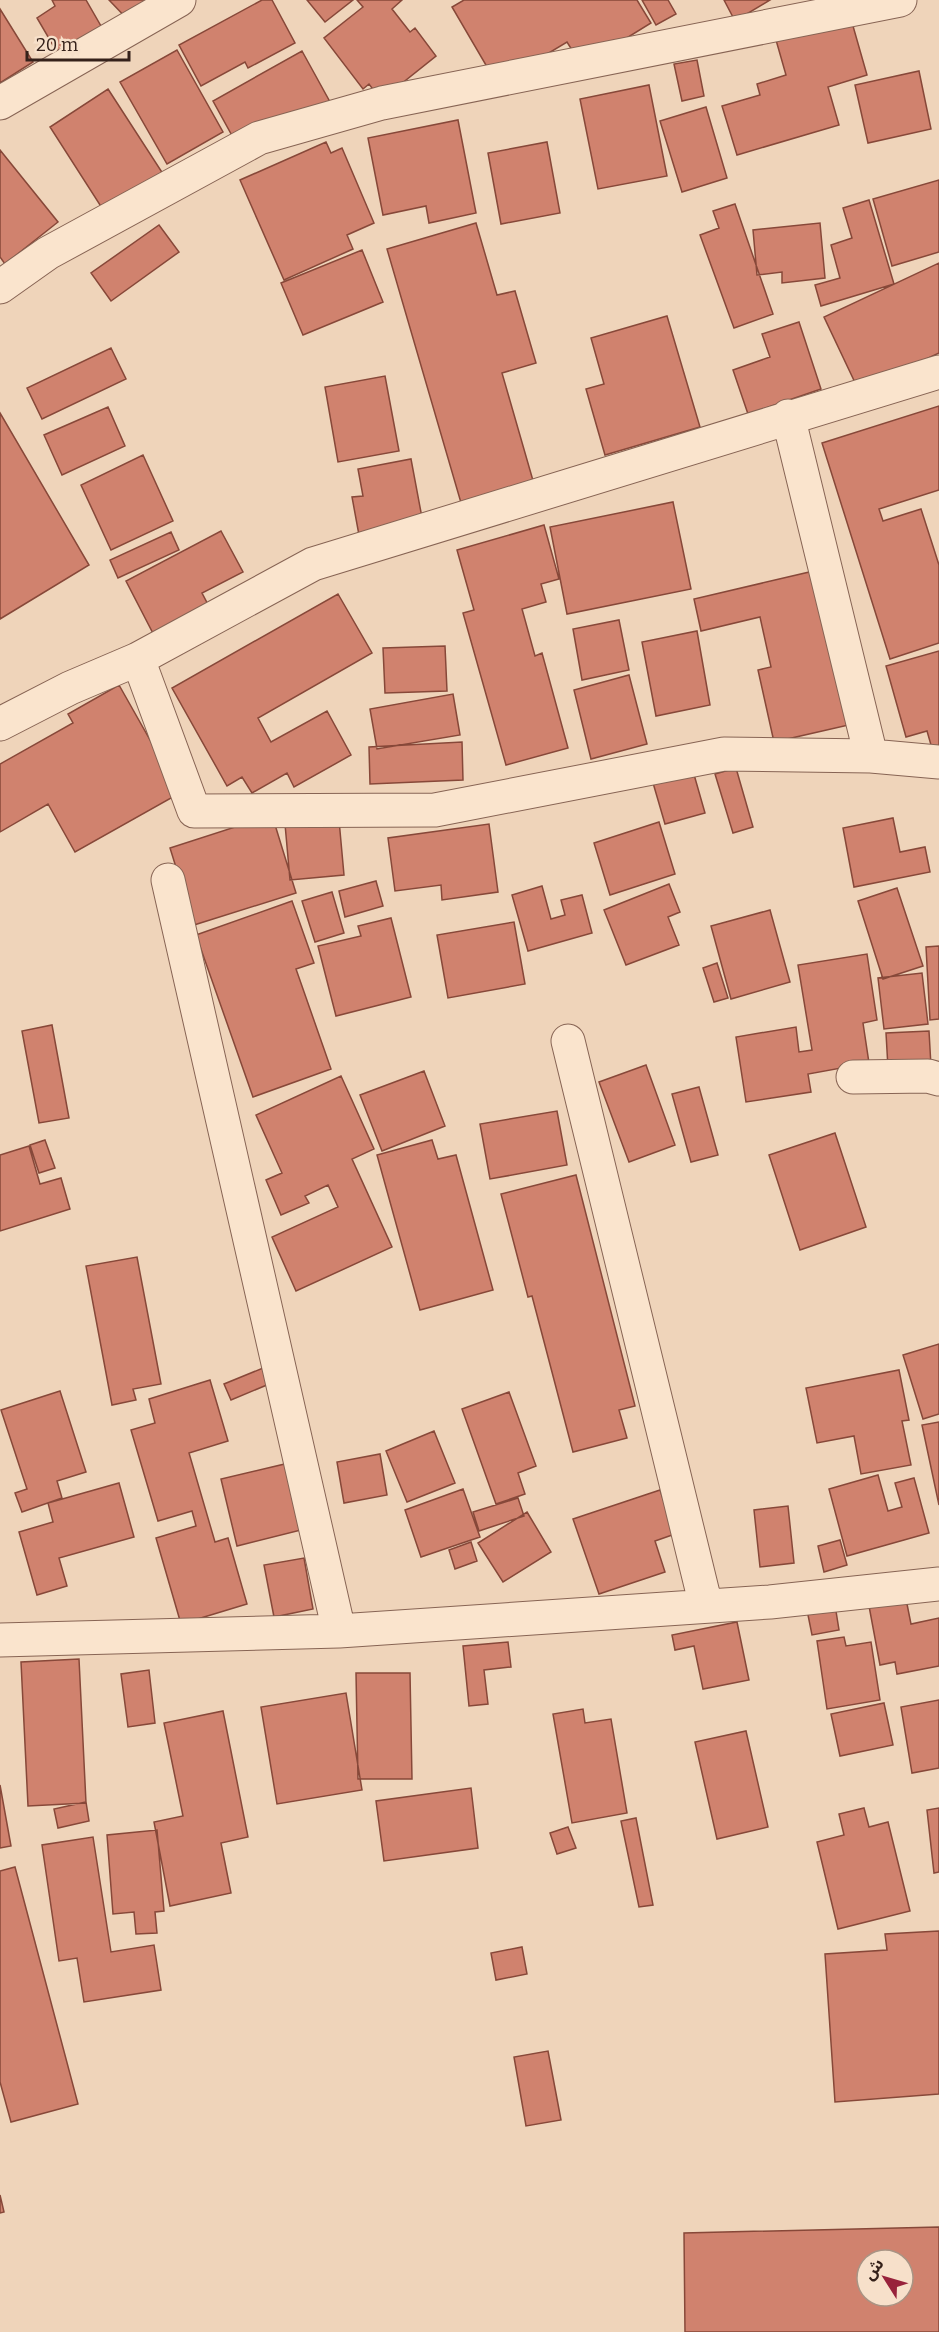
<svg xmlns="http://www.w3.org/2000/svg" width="939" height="2332" font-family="Bitter,'Noto Sans Arabic',serif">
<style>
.building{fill:#d0826e;stroke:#874839;stroke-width:1.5;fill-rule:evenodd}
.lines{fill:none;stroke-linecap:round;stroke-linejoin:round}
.minor-casing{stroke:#876454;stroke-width:35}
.minor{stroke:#fae4cd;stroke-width:33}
</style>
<rect width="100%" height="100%" fill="#efd4ba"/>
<path class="building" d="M52 0H86L105 33 61 59 37 18 55 6Z
M109 0H155L131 23Z
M262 0H272L295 43 248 68 245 62 201 86 179 45Z
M307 0H353L325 22Z
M357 0H402L392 9 410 32 415 28 436 56 381 100 369 84 363 89 324 38 363 7Z
M464 0H637L651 23 617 44 614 40 579 61 567 42 497 84 452 7Z
M642 0H668L676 14 656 25Z
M724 0H770L735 21Z
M0 9 33 62 0 83Z
M851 19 867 75 828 87 839 125 737 155 722 106 760 95 757 84 786 75 776 40Z
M177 50 223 132 167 164 120 82Z
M302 51 335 111 246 161 213 101Z
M697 60 704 96 682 101 674 64Z
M919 71 931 129 868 143 855 85Z
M649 85 667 176 598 189 580 99Z
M108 89 167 180 109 219 50 127Z
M706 107 727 178 682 192 660 121Z
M458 120 476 213 429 223 426 206 383 215 368 138Z
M326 142 331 153 342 148 374 223 347 235 353 249 284 280 240 180Z
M547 142 560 213 501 224 488 153Z
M0 150 58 222 5 264 0 257Z
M939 180V252L892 266 873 199Z
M869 200 894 284 821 306 815 285 840 278 831 245 852 238 843 208Z
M735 204 773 314 734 328 700 235 719 228 713 211Z
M476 223 497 295 515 291 536 363 502 373 536 491 464 513 387 249Z
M820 223 825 278 782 283V272L757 275 753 230Z
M159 225 179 252 111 301 91 273Z
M362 250 383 302 303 335 281 283Z
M939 263V353L859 391 824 317Z
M667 316 700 427 605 455 586 389 604 384 591 338Z
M799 322 821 389 748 414 733 370 770 357 762 334Z
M111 348 126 379 42 419 27 388Z
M385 376 399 451 338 462 325 387Z
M939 406V490L879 509 883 521 921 509 939 565V643L890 659 822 443Z
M108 407 125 446 62 475 44 435Z
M0 413 89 565 0 619Z
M143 455 173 521 111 550 81 485Z
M411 459 423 523 359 535 352 497 363 496 358 469Z
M673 502 691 589 567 614 550 527Z
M544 525 559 579 541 584 546 602 522 609 535 656 542 653 568 748 506 765 463 613 474 610 457 550Z
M221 531 243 572 202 593 213 614 158 643 126 581Z
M171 532 179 550 118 578 110 560Z
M818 570 853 724 774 742 758 670 771 667 760 617 701 631 694 599Z
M338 594 372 653 258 718 271 742 327 711 351 755 294 787 287 773 252 793 242 777 227 786 172 688Z
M619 620 629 670 582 680 573 629Z
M697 631 710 705 656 716 642 642Z
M445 646 447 691 385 693 383 648Z
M939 651V751L933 752 927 731 906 737 886 666Z
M629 675 647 744 591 759 574 690Z
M119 685 180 793 75 852 48 804 0 832V764L73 723 68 714Z
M453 694 460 735 377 749 370 709Z
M462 742 463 780 370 784 369 747Z
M691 764 705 813 665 824 651 776Z
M736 768 753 827 733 833 715 774Z
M272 815 296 893 194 925 170 848Z
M893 818 900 852 925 847 930 872 854 887 843 828Z
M339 820 344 875 290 880 285 824Z
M659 822 675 874 610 895 594 843Z
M489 824 498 892 442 900 441 885 395 891 388 838Z
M376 881 383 906 345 917 339 891Z
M669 884 680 912 668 917 679 945 626 965 604 910Z
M542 886 551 919 565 915 561 900 582 895 592 933 528 951 512 895Z
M897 888 923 966 883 979 858 901Z
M332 892 344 933 315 942 302 901Z
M292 901 314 963 296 969 331 1069 253 1097 196 935Z
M770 910 790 982 731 999 711 926Z
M391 918 411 997 336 1016 318 946 361 936 358 926Z
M514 922 525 984 448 998 437 935Z
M939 946V1019L930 1020 926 947Z
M867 954 877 1020 863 1023 869 1063 808 1074 811 1092 746 1102 736 1037 796 1027 799 1052 812 1050 798 965Z
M717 963 728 998 714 1002 703 968Z
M922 973 928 1024 884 1029 878 978Z
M52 1025 69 1118 39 1123 22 1031Z
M929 1031 931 1066 888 1068 886 1033Z
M646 1065 675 1145 629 1162 599 1082Z
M424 1071 445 1126 382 1151 360 1095Z
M341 1076 374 1149 352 1159 392 1247 296 1291 272 1237 338 1207 328 1185 305 1196 309 1203 281 1215 266 1180 282 1173 256 1115Z
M699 1087 718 1155 691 1162 672 1094Z
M557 1111 567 1165 490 1179 480 1124Z
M835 1133 866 1227 800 1250 769 1155Z
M45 1140 55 1168 39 1173 30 1145Z
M432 1140 438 1159 456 1155 493 1290 420 1310 377 1155Z
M29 1146 40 1184 61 1178 70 1209 0 1231V1155Z
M576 1175 635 1406 619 1410 627 1438 573 1452 532 1296 528 1297 501 1194Z
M137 1257 161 1384 133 1389 136 1400 112 1405 86 1266Z
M939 1344V1414L923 1419 903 1355Z
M268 1366 274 1382 231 1400 224 1384Z
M899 1370 909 1420 902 1421 911 1465 861 1474 854 1436 817 1443 806 1388Z
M210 1380 228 1441 189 1453 215 1542 228 1538 247 1604 181 1624 156 1538 196 1526 192 1511 158 1521 131 1430 155 1423 149 1399Z
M60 1391 86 1472 57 1481 62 1498 22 1512 15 1493 27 1489 1 1410Z
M509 1392 536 1466 518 1473 525 1494 496 1504 462 1409Z
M939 1422V1505L922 1425Z
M434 1431 455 1483 407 1502 386 1451Z
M380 1454 387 1495 344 1503 337 1462Z
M289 1463 305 1529 237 1546 221 1479Z
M878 1475 888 1511 902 1507 895 1483 914 1478 929 1533 847 1556 829 1489Z
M119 1483 134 1537 59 1558 67 1586 37 1595 19 1532 53 1522 48 1503Z
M463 1489 480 1537 421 1557 405 1510Z
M660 1490 675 1534 655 1541 665 1572 599 1594 573 1519Z
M518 1498 524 1516 479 1531 473 1512Z
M788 1506 794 1563 760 1567 754 1510Z
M527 1512 551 1552 503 1582 478 1543Z
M840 1540 847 1565 824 1572 818 1546Z
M471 1542 477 1561 455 1569 449 1550Z
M304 1558 313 1609 274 1617 264 1565Z
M906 1599 911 1624 939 1618V1666L897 1674 895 1662 880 1665 869 1606Z
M835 1605 839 1630 812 1635 807 1610Z
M737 1622 749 1680 703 1689 694 1646 675 1650 672 1635Z
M844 1637 846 1646 871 1642 880 1700 827 1709 817 1641Z
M508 1642 511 1667 484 1670 488 1704 469 1706 463 1646Z
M79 1659 86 1803 28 1806 21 1662Z
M149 1670 155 1723 128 1727 121 1674Z
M356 1673H410L412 1779H358Z
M346 1693 362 1790 277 1804 261 1707Z
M939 1700V1768L912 1773 901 1707Z
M884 1703 893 1745 840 1756 831 1714Z
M583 1709 585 1723 611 1719 627 1813 572 1823 553 1714Z
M223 1711 248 1837 221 1843 231 1893 170 1906 154 1822 183 1816 164 1723Z
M746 1731 768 1827 717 1839 695 1742Z
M0 1785 11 1846 0 1848Z
M471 1788 478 1848 384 1861 376 1801Z
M86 1802 89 1821 58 1828 54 1809Z
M864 1808 869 1827 888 1822 910 1911 838 1929 817 1842 844 1835 839 1814Z
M939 1808V1872L934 1873 927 1810Z
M636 1818 653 1905 639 1907 621 1821Z
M568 1827 576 1848 557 1854 550 1833Z
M157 1830 164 1911 155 1912 157 1933 136 1934 134 1912 113 1914 107 1835Z
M93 1837 111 1952 154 1945 161 1990 84 2002 77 1958 59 1961 42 1845Z
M15 1867 78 2104 11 2122 0 2082V1871Z
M939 1931V2094L835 2102 825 1954 887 1950 885 1934Z
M522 1947 527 1974 496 1980 491 1953Z
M548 2051 561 2120 526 2126 514 2057Z
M0 2195 4 2212 0 2213Z
M939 2227V2332H685L684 2233ZM867 2260H903V2296H867Z"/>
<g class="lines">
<defs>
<path id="minor" d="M0 103 179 0
M0 287 48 253 259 138 382 103 900 0
M939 372 313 564 138 659 194 811 435 810 724 754 871 756 939 762
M788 416 871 756
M0 724 70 688 138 659
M168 880 339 1631
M568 1041 706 1606
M853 1077 928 1076 939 1079
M0 1640 339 1631 770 1602 939 1584"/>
</defs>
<use href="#minor" class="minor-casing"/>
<use href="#minor" class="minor"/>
</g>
<g transform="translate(885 2278) rotate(307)"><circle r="28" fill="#f7e0ca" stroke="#a99484" stroke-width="1.5"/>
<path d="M0-4.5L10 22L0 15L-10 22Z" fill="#98223b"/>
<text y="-9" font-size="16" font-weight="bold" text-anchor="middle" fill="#35211a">ش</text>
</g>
<path d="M27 51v9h102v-9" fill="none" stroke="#35211a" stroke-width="3"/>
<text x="36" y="51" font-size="18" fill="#35211a" stroke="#f7e0ca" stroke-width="4.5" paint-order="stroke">20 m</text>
</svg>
